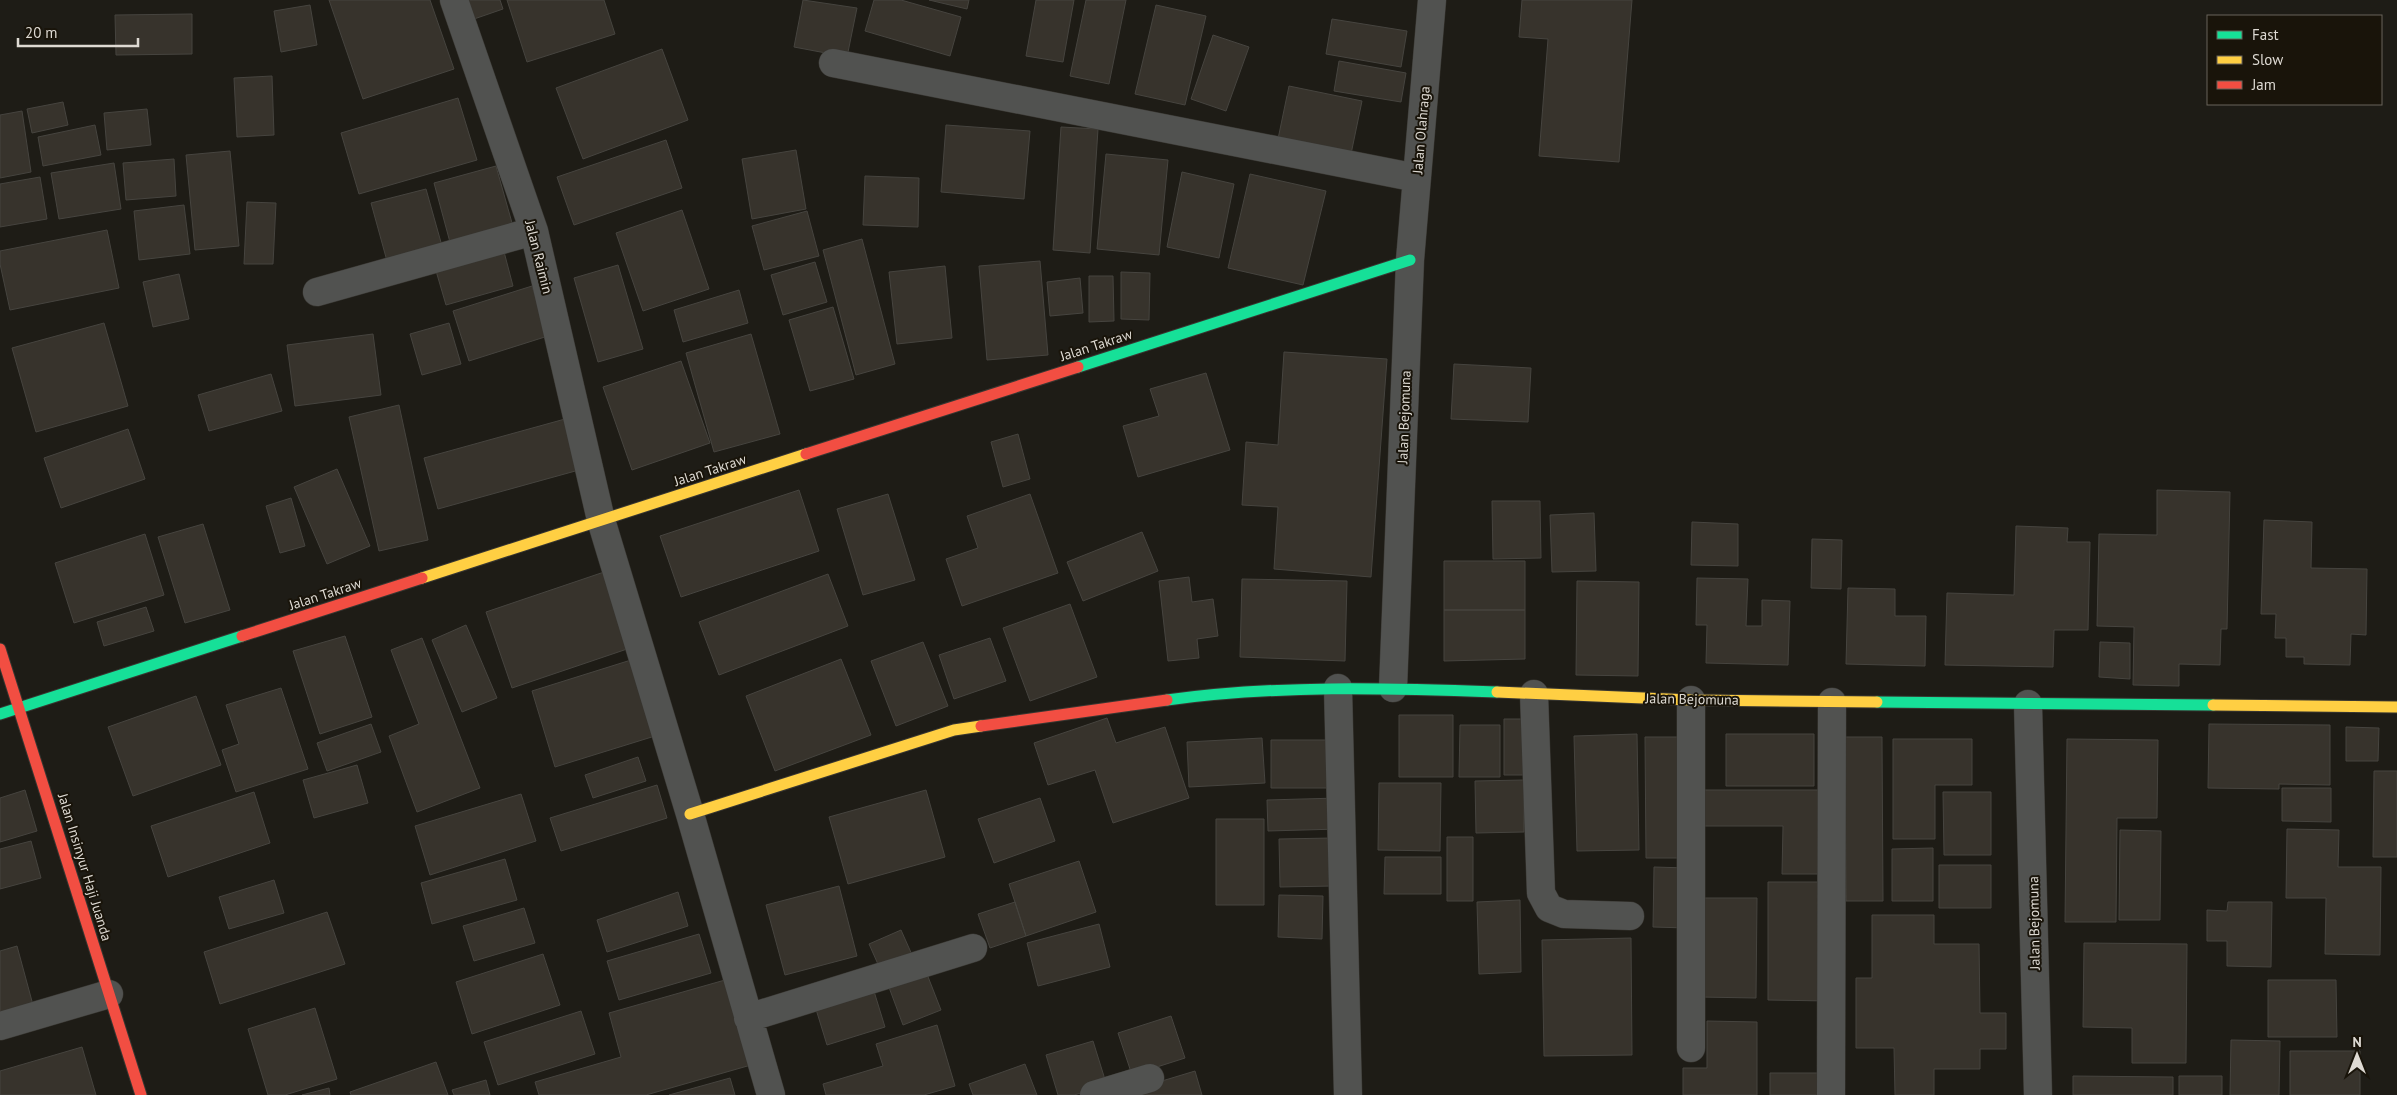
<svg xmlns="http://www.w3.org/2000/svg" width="2397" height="1095" font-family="'PT Sans',sans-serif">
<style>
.building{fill:#37332c;stroke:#46443f}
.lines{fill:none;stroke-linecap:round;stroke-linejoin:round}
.street-casing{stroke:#383631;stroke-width:29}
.fast-casing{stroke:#383631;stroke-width:13}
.slow-casing{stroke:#383631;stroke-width:13}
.jam-casing{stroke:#383631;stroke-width:13}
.street{stroke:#515250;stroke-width:28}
.fast{stroke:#16e098;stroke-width:11}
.slow{stroke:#ffcf43;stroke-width:11}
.jam{stroke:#f24e42;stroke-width:11}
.labels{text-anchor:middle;stroke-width:4;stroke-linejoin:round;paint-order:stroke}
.street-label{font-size:14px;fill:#dedad3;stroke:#19140a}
</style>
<rect width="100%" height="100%" fill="#1e1c16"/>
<path class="building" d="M329 0H430L454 69 363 99Z
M467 0H500L503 9 474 19Z
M507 0H604L615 34 527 62Z
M803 0 857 8 847 57 794 47Z
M874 0H901L961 17 950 56 865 31Z
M929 0H969L967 9Z
M1036 0H1074L1063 62 1026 56Z
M1086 0H1126L1109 84 1070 76Z
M1522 0H1632L1619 162 1539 156 1548 39 1519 37Z
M310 5 317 45 281 52 274 11Z
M1156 5 1206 16 1185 105 1135 94Z
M192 14V54L116 55 115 15Z
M1332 19 1407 31 1401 67 1326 54Z
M1213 35 1249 47 1226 111 1191 99Z
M662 49 688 120 583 159 556 88Z
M1339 61 1406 73 1401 102 1334 91Z
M272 76 274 135 237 137 234 78Z
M1289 86 1362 101 1351 154 1278 139Z
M458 98 477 160 359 194 341 133Z
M63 102 68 125 32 133 27 109Z
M147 109 151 145 107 150 104 113Z
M22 111 31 172 0 178V115Z
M95 125 101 155 43 166 38 137Z
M946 125 1030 131 1024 199 941 192Z
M1061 127 1098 129 1090 253 1053 250Z
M666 140 682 188 574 225 557 177Z
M796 150 806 209 752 219 742 159Z
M230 151 239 246 195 250 186 155Z
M1106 154 1168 160 1159 255 1097 249Z
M174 159 176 196 126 200 123 163Z
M114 163 121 209 59 219 51 173Z
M496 166 514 230 451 246 434 183Z
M1182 172 1234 184 1219 258 1167 247Z
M1250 174 1326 191 1303 285 1228 268Z
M865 176 919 178 918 227 863 225Z
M40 177 47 219 0 227V184Z
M426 189 442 246 387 261 371 203Z
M247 202 276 203 273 264H244Z
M184 205 190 254 139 260 134 211Z
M682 210 709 289 643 311 616 233Z
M807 211 819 256 764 270 752 226Z
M107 230 119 288 10 310 0 264V251Z
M862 239 895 364 856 375 823 250Z
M502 244 513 286 446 305 434 264Z
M1040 261 1048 355 987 360 979 266Z
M815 262 827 302 783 315 771 275Z
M618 265 643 349 598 362 574 278Z
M945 266 952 338 897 344 889 272Z
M1121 272 1150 273 1149 320 1121 319Z
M179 274 189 319 153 327 143 282Z
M1089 276H1113L1114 321 1089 322Z
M1080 278 1083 313 1050 316 1047 282Z
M532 286 548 336 469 361 453 311Z
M739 290 748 323 683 342 674 310Z
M833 307 854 379 810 391 789 320Z
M104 323 128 406 36 432 12 348Z
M449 323 461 364 422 375 410 334Z
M373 334 381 395 295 406 287 345Z
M751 334 780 434 714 452 686 353Z
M1284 352 1387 359 1371 577 1274 569 1278 507 1242 505 1246 442 1278 445Z
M681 361 710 443 632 470 603 387Z
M1454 364 1531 368 1528 422 1451 419Z
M1206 373 1230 450 1138 477 1123 426 1159 416 1150 389Z
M271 374 282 411 209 431 198 395Z
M399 405 428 540 379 551 349 417Z
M565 419 579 470 438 509 424 458Z
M128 429 145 479 61 508 44 458Z
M1018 434 1030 479 1003 487 991 442Z
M337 469 370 546 327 564 294 487Z
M799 490 819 551 681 597 660 536Z
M2157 490 2230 492 2227 629H2221L2220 665 2179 664V686L2133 685 2134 627 2097 626 2099 534 2157 535Z
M888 494 915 580 863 595 837 509Z
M1030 494 1058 573 962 606 946 559 978 548 967 516Z
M291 498 305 546 280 553 266 506Z
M1492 501H1540L1541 558 1493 559Z
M1594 513 1596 571 1552 572 1550 515Z
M2264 520 2312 522 2311 568 2367 569 2366 635 2351 634 2350 665 2304 664V657H2286V638H2275L2276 614H2261Z
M1692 522 1738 524V566L1691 565Z
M203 524 230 610 185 623 158 537Z
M2016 526 2068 528 2067 542H2090L2088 630H2054L2053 667 1945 665 1947 593 2014 595Z
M1142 532 1158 571 1083 601 1067 562Z
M145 534 164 595 74 623 55 563Z
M1812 539 1842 540 1841 589 1811 588Z
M1444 561H1525V610H1444Z
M610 570 636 646 512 688 486 612Z
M828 574 848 626 719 675 699 622Z
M1189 577 1192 602 1213 599 1218 636 1197 639 1199 658 1168 661 1159 581Z
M1697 578 1748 579 1746 626H1762V600L1790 601 1788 665 1706 663 1707 625H1696Z
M1242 579 1347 581 1345 661 1240 657Z
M1577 581 1639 582 1638 676 1576 675Z
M1848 588 1895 589V616H1926L1925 666 1846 664Z
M1070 604 1097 677 1030 701 1003 628Z
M146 607 154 631 104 646 97 622Z
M1444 610H1525V659L1444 661Z
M466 625 497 698 462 712 432 640Z
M345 636 372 717 320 734 293 651Z
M422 638 480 788 417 812 389 736 419 724 391 650Z
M990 638 1006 681 954 699 939 655Z
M923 642 948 706 896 726 871 661Z
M2100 642 2130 643V679L2099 677Z
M841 659 871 735 775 771 746 696Z
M631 660 655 736 555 767 532 691Z
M281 688 308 769 236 792 222 750 239 744 226 705Z
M196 696 221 765 133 796 108 727Z
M1399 715H1453V777H1399Z
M1107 718 1116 743 1165 727 1189 798 1113 823 1095 770 1048 785 1034 743Z
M1504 719H1526V775H1504Z
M371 724 381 752 327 771 317 743Z
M2209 724 2330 725V785L2279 784V789L2208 788Z
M1460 725H1500V777H1459Z
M2346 727 2379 728 2378 761H2346Z
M1637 734 1639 850 1577 851 1574 736Z
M1726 734H1814V786H1726Z
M1645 737H1682V858H1646Z
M1845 737H1882L1883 901H1846Z
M1262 738 1265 783 1189 787 1187 742Z
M1893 739H1972V785H1935V839H1893Z
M2067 739 2158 740 2157 818H2117L2116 922H2065Z
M1271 740H1333V788H1271Z
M638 757 646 781 593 798 585 775Z
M357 765 368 803 314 818 303 780Z
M2374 771H2397V857H2373Z
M1524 780V832L1476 833 1475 781Z
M1379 783H1441L1440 851 1378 850Z
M657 785 667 818 561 851 550 818Z
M2282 788H2331V822L2282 821Z
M25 790 37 831 0 842V798Z
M926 790 945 857 848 884 829 817Z
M1704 790H1829L1828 874H1782L1783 826H1703Z
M254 792 270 843 168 877 151 826Z
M1943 792H1991V855H1944Z
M521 794 536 841 430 875 415 826Z
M1040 798 1055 841 994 863 978 819Z
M1338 798 1339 829 1268 831 1267 800Z
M1216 819H1264V905H1216Z
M2287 829 2339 830 2338 867H2381L2380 955 2325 954 2326 898H2286Z
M2120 830 2161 831 2160 920H2119Z
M1447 837H1473V901H1447Z
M1332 838 1333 886 1280 887 1279 839Z
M31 841 41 878 0 889V849Z
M1933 848V901H1892V849Z
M1385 857H1441V894H1384Z
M505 859 517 900 432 924 421 883Z
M1079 861 1096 912 1026 936 1009 884Z
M1939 865H1991V908H1939Z
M1654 867 1687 868V928L1653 927Z
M274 880 284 913 229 929 219 897Z
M1768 882H1819L1828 1001 1768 1000Z
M839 886 857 956 785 975 766 905Z
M678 892 688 926 607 952 597 920Z
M1279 895 1323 896 1322 939 1278 937Z
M1700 898H1757L1756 998 1699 997Z
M1520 900 1521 972 1479 974 1477 902Z
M1015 902 1026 936 990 948 978 914Z
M2228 902H2272L2271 967 2227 966V941H2207V910L2227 911Z
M524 908 535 943 474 961 463 926Z
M327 912 345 964 220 1004 204 952Z
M1872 915H1934V944H1979L1980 1013H2006V1049H1980V1069H1934V1095H1895L1894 1048H1856V978H1872Z
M1099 924 1110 967 1038 986 1027 943Z
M901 930 913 957 881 971 869 944Z
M699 934 711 973 619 1000 607 961Z
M1631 938 1632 1055 1544 1056 1542 940Z
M2084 943 2187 944 2186 1063H2132V1028L2083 1027Z
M17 946 33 1005 0 1014V951Z
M543 954 560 1005 472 1034 456 982Z
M925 969 941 1010 903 1025 887 982Z
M732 978 758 1063 646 1095H539L535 1082 621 1057 609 1013Z
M2268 980H2336L2337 1037H2268Z
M873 988 885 1027 827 1045 815 1006Z
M315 1008 337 1079 285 1095H268L248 1029Z
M581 1011 595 1054 498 1085 484 1042Z
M1171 1016 1185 1058 1132 1075 1118 1033Z
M1707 1021 1757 1022V1095H1683V1068H1707Z
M937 1025 955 1086 924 1095H826L823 1084 883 1066 876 1044Z
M2231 1040 2280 1041 2279 1095H2230Z
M1093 1041 1107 1086 1074 1095H1058L1046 1055Z
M82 1047 96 1095H0V1071Z
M2290 1051H2360V1095H2290Z
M436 1062 448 1095H351L350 1092Z
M1025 1064 1037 1095H973L969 1084Z
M1195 1071 1202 1095H1120L1119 1094Z
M1770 1073H1818V1095H1770Z
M2073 1076 2173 1077V1095H2073Z
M2179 1076H2222V1095H2179Z
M730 1078 735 1095H669Z
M486 1080 490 1095H454L452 1090Z
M329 1088 330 1095H302Z"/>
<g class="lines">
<defs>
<path id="street" d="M454 0 534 231 601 520 690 814 771 1095
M833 63 1417 178
M317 292 534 231
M1338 688 1348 1095
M1393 688 1410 260 1432 0
M1534 694 1541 893 1549 908 1564 914 1630 916
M2028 704 2038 1095
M748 1018 973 948
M0 1026 109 994
M1691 1048V700
M1094 1095 1150 1078
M1831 1095 1832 702"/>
<path id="fast" d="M1078 367 1410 260
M1167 700C1276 685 1387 688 1497 692
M1877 702 2213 705
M0 714 242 636"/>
<path id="slow" d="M422 578 806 454
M1497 692 1691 700 1877 702
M2213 705 2397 707
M690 814 954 730 981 726"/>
<path id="jam" d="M806 454 1078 367
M242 636 422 578
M0 649 141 1095
M981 726 1167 700"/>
</defs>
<use href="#street" class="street-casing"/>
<use href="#fast" class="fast-casing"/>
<use href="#slow" class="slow-casing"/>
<use href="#jam" class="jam-casing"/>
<use href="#street" class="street"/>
<use href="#fast" class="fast"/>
<use href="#slow" class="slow"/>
<use href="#jam" class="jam"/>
</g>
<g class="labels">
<g class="street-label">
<text transform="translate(1421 130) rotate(-85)" y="5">Jalan Olahraga</text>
<text transform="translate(539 257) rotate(76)" y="5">Jalan Raimin</text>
<text transform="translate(1096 345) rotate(-18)" y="5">Jalan Takraw</text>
<text transform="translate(1404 417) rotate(-88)" y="5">Jalan Bejomuna</text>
<text transform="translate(710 470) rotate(-18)" y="5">Jalan Takraw</text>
<text transform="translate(325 594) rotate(-18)" y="5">Jalan Takraw</text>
<text transform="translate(1692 699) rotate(1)" y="5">Jalan Bejomuna</text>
<text transform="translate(85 867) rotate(73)" y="5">Jalan Insinyur Haji Juanda</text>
<text transform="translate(2034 923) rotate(-91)" y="5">Jalan Bejomuna</text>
</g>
</g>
<rect x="2207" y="15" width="175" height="90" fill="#19140a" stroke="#68635a"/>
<rect x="2217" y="31" width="25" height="8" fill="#16e098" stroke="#68635a"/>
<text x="2252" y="40" font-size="15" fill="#dedad3">Fast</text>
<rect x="2217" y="56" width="25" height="8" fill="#ffcf43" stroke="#68635a"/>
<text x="2252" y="65" font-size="15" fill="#dedad3">Slow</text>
<rect x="2217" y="81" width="25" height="8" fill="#f24e42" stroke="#68635a"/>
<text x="2252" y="90" font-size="15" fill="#dedad3">Jam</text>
<g transform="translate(2357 1055)" stroke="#19140a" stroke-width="4" paint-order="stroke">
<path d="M0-4L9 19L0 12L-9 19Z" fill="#dedad3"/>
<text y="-8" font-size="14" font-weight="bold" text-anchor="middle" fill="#dedad3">N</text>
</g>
<path d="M18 38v8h120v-8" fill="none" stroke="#dedad3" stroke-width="2.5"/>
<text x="25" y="38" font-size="15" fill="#dedad3" stroke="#19140a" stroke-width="4" paint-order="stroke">20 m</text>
</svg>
